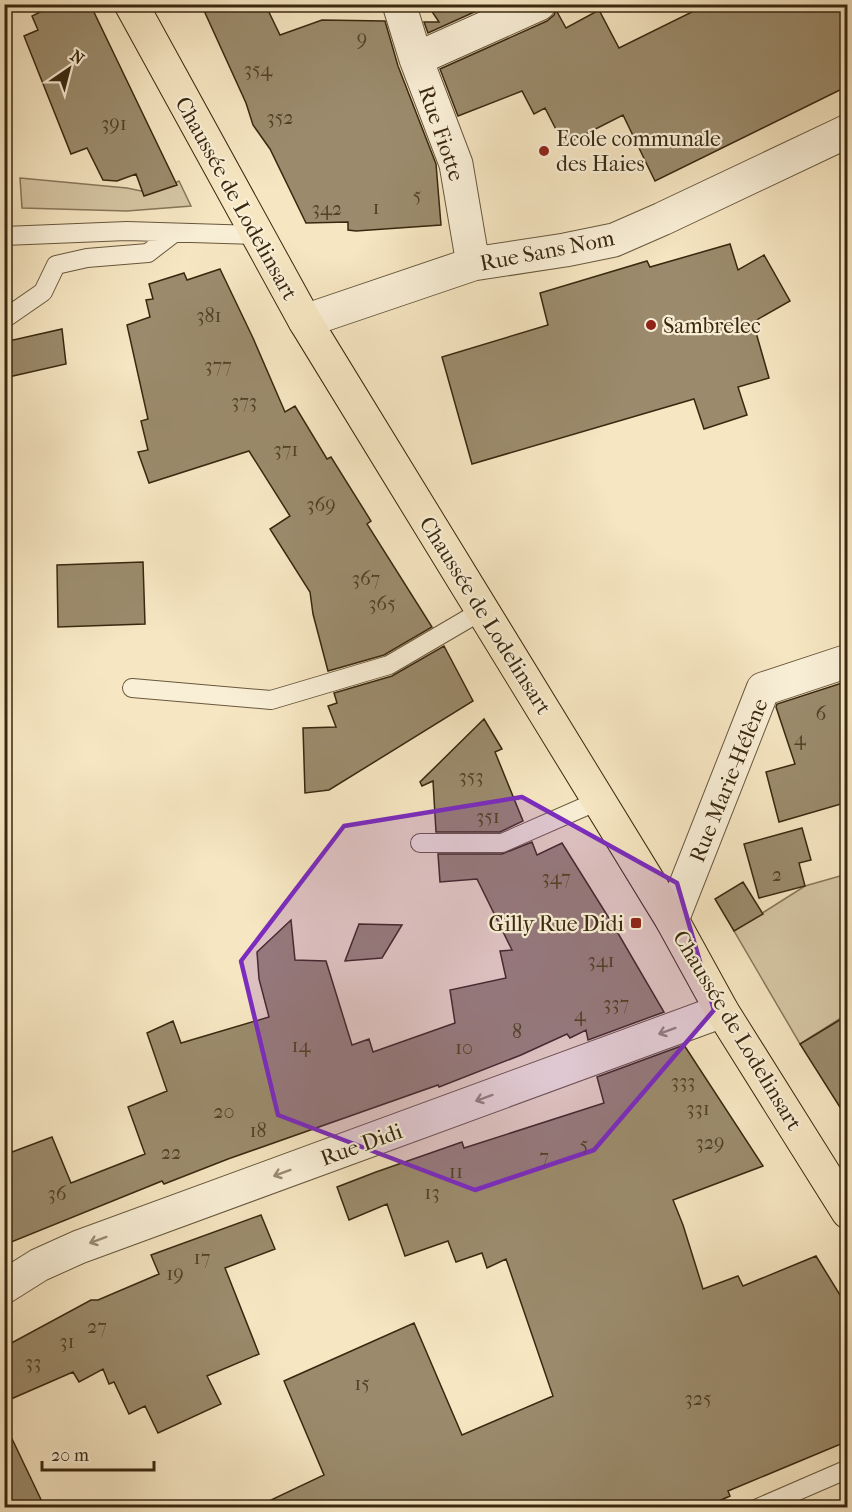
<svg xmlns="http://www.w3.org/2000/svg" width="852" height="1512" font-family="'IM FELL French Canon',serif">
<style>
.green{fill:#d6c6a4;stroke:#88775a;stroke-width:1.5}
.building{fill:#9b8b6c;stroke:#39280f;stroke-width:1.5}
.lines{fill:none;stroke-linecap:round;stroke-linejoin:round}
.service-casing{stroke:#68583c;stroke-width:20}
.minor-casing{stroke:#68583c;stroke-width:35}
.primary-casing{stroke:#39280f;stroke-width:35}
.service{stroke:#f9efd7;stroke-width:18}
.minor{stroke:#f9efd7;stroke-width:33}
.primary{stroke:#f6e6c2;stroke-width:33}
.oneway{stroke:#998c73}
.marked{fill:#7b2cbf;fill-opacity:0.2;stroke:#7b2cbf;stroke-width:4.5;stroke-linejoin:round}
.poi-dot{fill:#8f2418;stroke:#f9efd7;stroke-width:2}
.labels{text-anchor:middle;stroke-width:4.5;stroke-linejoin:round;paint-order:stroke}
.number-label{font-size:20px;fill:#524126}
.street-label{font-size:22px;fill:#39280f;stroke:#f9efd7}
.poi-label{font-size:22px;fill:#39280f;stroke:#f9efd7;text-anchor:start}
</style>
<rect width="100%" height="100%" fill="#f6e6c2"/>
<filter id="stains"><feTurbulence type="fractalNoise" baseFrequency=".00333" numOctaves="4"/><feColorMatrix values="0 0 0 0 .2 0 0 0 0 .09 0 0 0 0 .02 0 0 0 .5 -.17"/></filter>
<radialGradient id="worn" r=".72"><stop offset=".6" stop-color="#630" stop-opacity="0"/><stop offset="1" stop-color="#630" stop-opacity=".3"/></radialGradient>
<path class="green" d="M20 178 127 188 151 193 179 181 191 206 127 211 22 208Z
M847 874V1014L800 1044 734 931 805 886Z"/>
<path class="building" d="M56 4H90L177 185 144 196 136 174 117 181 103 180 87 148 71 154 24 36 38 30 32 16Z
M201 4H265L280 35 322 20 385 21 398 66 436 164 441 225 356 231 348 230V222L306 223 270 149 253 125 246 103Z
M427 4H492L428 33 424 22H439Z
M708 4H848V86L655 181 623 115 564 145 545 108 534 114 522 91 458 116 440 69 547 21 554 15 556 10 566 28 599 10 619 48Z
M730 244 738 270 764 255 790 301 753 322 769 378 738 387 747 415 704 429 694 399 472 464 442 357 548 325 540 293 647 261 650 267Z
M220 269 253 338 285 412 295 406 327 459 331 457 371 521 367 524 432 627 384 655 328 671 313 614 310 592 270 529 290 516 249 451 149 483 138 452 148 450 141 421 148 419 127 325 150 317 146 300 153 299 149 284 184 273 187 280Z
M62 329 66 364 4 378V342Z
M143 562 145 624 58 627 57 565Z
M444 646 473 701 329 790 305 793 303 728 336 727 328 706 337 703 334 693 392 676Z
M848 681V802L779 822 766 772 795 764 776 707 777 704Z
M484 719 502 749 495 752 523 821 500 832H436L433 781 422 786 420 782Z
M802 828 811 860 799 863 805 886 759 898 744 844Z
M532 842 537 855 562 843 612 923 664 1012 588 1040 586 1030 570 1038 567 1034 521 1055 439 1087 438 1085 228 1159 164 1184 162 1181 4 1245V1155L52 1137 71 1183 145 1154 128 1107 167 1091 147 1033 173 1021 181 1043 269 1017 259 979 257 952 291 920 295 960 326 961 352 1045 369 1039 373 1052 455 1023 450 990 506 978 500 951 512 950 477 879 440 882 438 854H502Z
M743 882 763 914 734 931 715 899Z
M359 924 402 925 382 958 345 961Z
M848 1015V1120L800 1044Z
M684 1045 763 1166 673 1200 683 1225 703 1289 738 1276 743 1286 816 1256 848 1308V1441L728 1491 730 1496 703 1508H254L324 1475 284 1381 414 1323 462 1435 553 1396 506 1259 487 1268 482 1253 456 1262 448 1241 405 1256 387 1204 349 1220 337 1187 376 1172 462 1142 464 1148 604 1103 597 1077Z
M261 1215 275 1249 225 1268 259 1354 207 1376 221 1404 158 1433 145 1406 129 1414 114 1382 109 1384 103 1369 79 1382 73 1372 4 1402V1347L91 1300H98L159 1274 151 1255Z
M4 1422 45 1508H4Z"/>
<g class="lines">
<defs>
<path id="service" d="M4 236 127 231 258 235
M4 319 43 292 56 265 87 258 148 253 174 233
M132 688 271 700 389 665 483 610
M420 843H502L600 800
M758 1508 848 1469"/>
<path id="minor" d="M399 4 416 59 456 164 473 264
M416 59 539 4
M305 321 473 264 565 250 614 240 662 219 848 131
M672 920 763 689 848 661
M4 1287 39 1265 79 1247 722 1011"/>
<path id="primary" d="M131 4 305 321 672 920 722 1011 848 1212"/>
</defs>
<use href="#service" class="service-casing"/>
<use href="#minor" class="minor-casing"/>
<use href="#primary" class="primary-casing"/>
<use href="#service" class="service"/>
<use href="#minor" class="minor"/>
<use href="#primary" class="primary"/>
</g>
<defs><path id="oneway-shaft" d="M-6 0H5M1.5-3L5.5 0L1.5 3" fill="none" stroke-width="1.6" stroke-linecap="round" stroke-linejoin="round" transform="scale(1.5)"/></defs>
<g class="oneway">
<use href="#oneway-shaft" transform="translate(667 1031) rotate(160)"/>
<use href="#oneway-shaft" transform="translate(484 1098) rotate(160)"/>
<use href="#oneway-shaft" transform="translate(282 1173) rotate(160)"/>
<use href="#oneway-shaft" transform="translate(98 1240) rotate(160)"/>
</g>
<path class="marked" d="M522 797 677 883 714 1010 594 1150 475 1190 278 1115 241 961 344 826Z"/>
<g class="poi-dot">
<circle cx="544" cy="151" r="6"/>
<circle cx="651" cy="325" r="6"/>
<rect x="630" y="917" width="12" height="12" rx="3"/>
</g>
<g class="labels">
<g class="number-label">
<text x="362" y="45">9</text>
<text x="258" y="76">354</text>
<text x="280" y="124">352</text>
<text x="114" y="130">391</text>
<text x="417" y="202">5</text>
<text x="376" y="214">1</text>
<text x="327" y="215">342</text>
<text x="209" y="322">381</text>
<text x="218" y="372">377</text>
<text x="244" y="408">373</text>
<text x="286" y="456">371</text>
<text x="321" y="511">369</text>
<text x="366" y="585">367</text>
<text x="382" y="610">365</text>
<text x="821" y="720">6</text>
<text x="800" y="745">4</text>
<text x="471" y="783">353</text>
<text x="488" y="823">351</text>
<text x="777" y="881">2</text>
<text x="556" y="884">347</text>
<text x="601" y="967">341</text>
<text x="616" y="1010">337</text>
<text x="580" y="1021">4</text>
<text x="517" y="1038">8</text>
<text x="301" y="1052">14</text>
<text x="464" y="1054">10</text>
<text x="683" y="1088">333</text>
<text x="698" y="1115">331</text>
<text x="224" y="1118">20</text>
<text x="258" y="1137">18</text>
<text x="710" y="1149">329</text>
<text x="584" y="1151">5</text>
<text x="171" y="1159">22</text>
<text x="544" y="1163">7</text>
<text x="456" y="1178">11</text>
<text x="432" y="1199">13</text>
<text x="57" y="1200">36</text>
<text x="202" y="1264">17</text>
<text x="175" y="1280">19</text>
<text x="97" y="1333">27</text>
<text x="67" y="1348">31</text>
<text x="33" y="1369">33</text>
<text x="362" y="1390">15</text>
<text x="698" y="1405">325</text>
</g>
<g class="street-label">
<text transform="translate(442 133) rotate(71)" y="8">Rue Fiotte</text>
<text transform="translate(237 198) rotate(61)" y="8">Chaussée de Lodelinsart</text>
<text transform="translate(547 250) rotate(-11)" y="8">Rue Sans Nom</text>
<text transform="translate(486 615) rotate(58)" y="8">Chaussée de Lodelinsart</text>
<text transform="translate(728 780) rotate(-68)" y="8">Rue Marie-Hélène</text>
<text transform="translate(738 1030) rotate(59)" y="8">Chaussée de Lodelinsart</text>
<text transform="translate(361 1144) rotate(-20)" y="8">Rue Didi</text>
</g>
<g class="poi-label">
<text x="556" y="146">Ecole communale<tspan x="556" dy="25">des Haies</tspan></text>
<text x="663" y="333">Sambrelec</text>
<text x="624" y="931" text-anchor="end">Gilly Rue Didi</text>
</g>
</g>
<rect width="852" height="1512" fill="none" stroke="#f6e6c2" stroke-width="24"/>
<rect x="6" y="6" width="840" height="1500" fill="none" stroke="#39280f" stroke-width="3"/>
<rect x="12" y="12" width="828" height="1488" fill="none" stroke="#39280f" stroke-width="1.5"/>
<g transform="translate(69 69) rotate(35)" stroke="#f9efd7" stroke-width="4.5" paint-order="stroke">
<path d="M0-4.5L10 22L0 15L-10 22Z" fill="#39280f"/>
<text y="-9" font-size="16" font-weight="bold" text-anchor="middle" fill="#39280f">N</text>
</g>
<path d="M42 1461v9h112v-9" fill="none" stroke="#39280f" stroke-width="3"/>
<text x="51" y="1461" font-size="18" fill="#39280f" stroke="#f9efd7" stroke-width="4.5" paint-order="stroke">20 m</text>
<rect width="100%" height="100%" filter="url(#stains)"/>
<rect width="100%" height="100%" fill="url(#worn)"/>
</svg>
